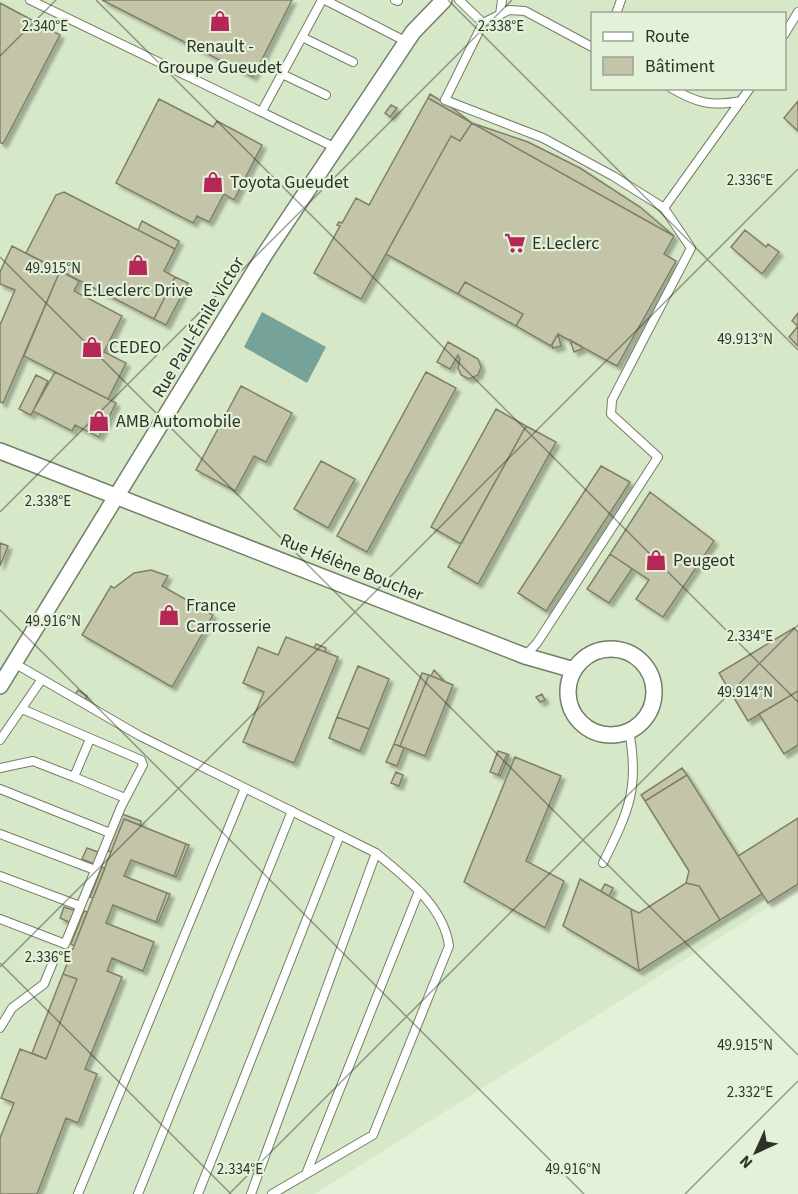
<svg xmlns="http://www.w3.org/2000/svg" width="798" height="1194" font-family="'Source Sans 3',sans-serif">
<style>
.built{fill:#d6e8c8;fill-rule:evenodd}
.water{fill:#75a299}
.building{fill:#c4c4a9;stroke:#808067;stroke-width:1.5;filter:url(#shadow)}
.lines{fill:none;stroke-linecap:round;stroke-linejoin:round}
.service-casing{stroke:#727f68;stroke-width:10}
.minor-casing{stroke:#727f68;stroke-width:18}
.service{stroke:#fff;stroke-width:8}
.minor{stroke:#fff;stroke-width:15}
.ticks{fill:none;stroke:#2d3329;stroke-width:1.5;stroke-opacity:0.45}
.labels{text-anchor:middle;stroke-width:4.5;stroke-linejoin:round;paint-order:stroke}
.poi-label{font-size:18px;fill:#2d3329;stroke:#e2f1d8;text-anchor:start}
.street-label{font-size:18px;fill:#2d3329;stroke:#e2f1d8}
.ticks-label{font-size:15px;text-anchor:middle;fill:#2d3329;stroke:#e2f1d8;stroke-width:4.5;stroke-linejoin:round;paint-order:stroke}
</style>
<defs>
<filter id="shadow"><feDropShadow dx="4" dy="4" stdDeviation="1.5" flood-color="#0004"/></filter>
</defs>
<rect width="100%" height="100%" fill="#e2f1d8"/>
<path class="built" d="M0 0H798V888L315 1194H0ZM592 14H784V88H592Z"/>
<path class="water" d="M262 312 326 347 307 383 244 347Z"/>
<path class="building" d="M102 0H292L253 77Z
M0 3 60 35 3 144 0 142Z
M430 94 451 107 472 123 428 98Z
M428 98 472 123 460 141 451 136 361 299 314 273 340 226 337 225 339 222 342 223 356 198 369 205Z
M159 99 213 127 217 121 262 145 234 200 224 194 209 222 197 216 193 223 116 183Z
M798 101V131L784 118Z
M391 105 397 108 390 117 385 113Z
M472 123 674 236 664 254 676 261 617 366 558 334 551 346 516 326 523 314 465 282 458 294 386 254 451 136 460 141Z
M472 123 528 142 580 168 640 207 674 236Z
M64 192 175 249 164 271 175 277 154 319 26 253 56 195Z
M142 221 179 241 175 249 138 230Z
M745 230 766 247 768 244 779 252 762 274 731 247Z
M12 246 60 271 3 403 0 402V325L15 290 0 284V272Z
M60 271 79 281 74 291 122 316 104 352 126 363 108 399 24 356Z
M175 277 188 283 166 325 154 319Z
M465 282 523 314 516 326 458 294Z
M798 313V346L789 337 798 326 792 321Z
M558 334 561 346 553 348 552 345Z
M570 340 581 346 582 349 574 352Z
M448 342 478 359 481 367 478 375 469 379 461 375 458 368 460 359 458 355 450 369 437 362Z
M55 372 116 403 99 437 75 425 72 431 33 411Z
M426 372 456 388 367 552 337 536Z
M36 375 48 381 31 415 19 409Z
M241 386 292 413 266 462 254 456 235 491 196 470Z
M496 409 526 426 461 544 431 527Z
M526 426 556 442 478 584 448 567Z
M321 461 355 479 328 528 294 509Z
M601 466 630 482 546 611 518 593Z
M650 492 714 541 663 617 636 599 649 580 610 554Z
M0 543 8 546 0 566Z
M610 554 632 569 609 603 587 589Z
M151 570 168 576 162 586 213 615 172 687 82 635 111 586 114 588 134 573Z
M794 628 798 632V691L748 721 719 673Z
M286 637 338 657 294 763 243 742 264 692 243 683 258 647 278 655Z
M316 644 326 648 325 652 314 648Z
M358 666 389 679 369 729 337 717Z
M434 670 444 681 431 676Z
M422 673 429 675 400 746 394 744Z
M429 675 453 685 425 756 400 746Z
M78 690 87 696 85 700 75 695Z
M798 691V745L784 754 759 714Z
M542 694 545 700 540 702 536 697Z
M337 717 369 729 360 751 329 738Z
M394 744 404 748 397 766 386 762Z
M498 751 507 754 498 775 490 772Z
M507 754 509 755 500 776 498 775Z
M515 757 561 776 526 861 564 881 545 928 464 882Z
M682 768 687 775 645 801 641 795Z
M396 772 403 775 399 786 391 783Z
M687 775 762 894 720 920 699 886 686 883 689 871 645 801Z
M122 814 141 821 140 825 124 819 111 852 108 851Z
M798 818V884L768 903 738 856Z
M124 819 186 844 174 876 131 860 124 876 167 893 156 922 113 905 106 923 154 942 143 971 112 958 107 971 122 977 85 1069 97 1074 78 1123 66 1118 37 1194H0V1138L14 1103 1 1098 20 1049 46 1059 77 979 63 974Z
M186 844 189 845 176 877 174 876Z
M87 848 98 852 94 864 82 859Z
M102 867 105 868 93 898 90 897Z
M580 879 631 909 639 971 563 926Z
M686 883 699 886 720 920 639 971 631 909 639 913Z
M605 884 613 888 609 896 601 891Z
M167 893 170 894 158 923 156 922Z
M64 907 76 911 71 923 60 918Z
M84 911 87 912 74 946 71 944Z
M63 974 77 979 46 1059 32 1053Z"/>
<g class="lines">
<defs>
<path id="service" d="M30 0 336 148
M325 0 407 42
M395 0 398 1
M459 0 483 23 509 10 525 11 592 47
M616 14 621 0
M500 15 502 0
M483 23 445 100 543 138 613 176 664 208
M784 35 798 12
M302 37 353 62
M282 74 326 95
M671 88C697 103 711 107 741 101
M262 111 322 0
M525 656 537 643 658 457 611 414 612 400 691 248 664 208 750 88
M14 663 140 736 376 853C405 877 444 906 449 946L373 1135 272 1194
M0 740 42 679
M0 768 33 761 74 777 90 739
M74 777 125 798
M0 789 110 833
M0 834 95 870
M603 863C628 812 640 789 629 731
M0 876 80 906
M0 919 65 944 121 807 143 765 141 760 22 709
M0 1028 12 1008 44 984 53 962
M306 1174 419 891
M78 1194 245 788
M138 1194 292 811
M198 1194 340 835
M251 1194 376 853"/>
<path id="minor" d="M0 451 525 656 574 670
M568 692a43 43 0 1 1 86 0a43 43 0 1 1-86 0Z
M0 686 265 254 413 32 444 0"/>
</defs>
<use href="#service" class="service-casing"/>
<use href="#minor" class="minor-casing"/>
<use href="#service" class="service"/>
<use href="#minor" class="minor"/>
</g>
<path class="ticks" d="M96 0 798 702M448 0 798 350M0 56 56 0M0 257 798 1055M0 512 512 0M0 610 584 1194M0 963 231 1194M0 967 798 169M229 1194 798 625M685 1194 798 1081"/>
<defs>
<symbol id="shop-bare" viewBox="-9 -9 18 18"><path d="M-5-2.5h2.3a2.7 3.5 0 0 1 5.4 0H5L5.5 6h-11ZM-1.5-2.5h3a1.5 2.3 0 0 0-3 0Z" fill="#b62758" stroke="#e2f1d8" stroke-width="2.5" paint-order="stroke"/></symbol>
<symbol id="supermarket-bare" viewBox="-9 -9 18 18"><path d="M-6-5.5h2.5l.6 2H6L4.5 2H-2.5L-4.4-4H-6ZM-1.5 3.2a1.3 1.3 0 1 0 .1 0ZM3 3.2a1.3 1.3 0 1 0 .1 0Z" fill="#b62758" stroke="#e2f1d8" stroke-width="2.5" paint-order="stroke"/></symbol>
</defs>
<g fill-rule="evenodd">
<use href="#shop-bare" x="205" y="6" width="30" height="30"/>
<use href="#shop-bare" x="198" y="167" width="30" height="30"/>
<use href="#supermarket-bare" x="500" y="228" width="30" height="30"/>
<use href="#shop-bare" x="123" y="250" width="30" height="30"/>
<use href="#shop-bare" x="77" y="332" width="30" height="30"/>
<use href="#shop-bare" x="84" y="406" width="30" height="30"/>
<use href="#shop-bare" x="641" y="545" width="30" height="30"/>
<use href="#shop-bare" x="154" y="600" width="30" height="30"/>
</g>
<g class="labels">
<g class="poi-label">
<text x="220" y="52" text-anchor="middle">Renault -<tspan x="220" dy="21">Groupe Gueudet</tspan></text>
<text x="230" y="188">Toyota Gueudet</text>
<text x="532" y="249">E.Leclerc</text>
<text x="138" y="296" text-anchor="middle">E.Leclerc Drive</text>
<text x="109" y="353">CEDEO</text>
<text x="116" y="427">AMB Automobile</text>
<text x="673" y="566">Peugeot</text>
<text x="186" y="611">France<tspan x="186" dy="21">Carrosserie</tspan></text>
</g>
<g class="street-label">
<text transform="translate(198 327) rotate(-59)" y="6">Rue Paul-Émile Victor</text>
<text transform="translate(352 567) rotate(22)" y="6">Rue Hélène Boucher</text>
</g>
</g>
<g class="ticks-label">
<text x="45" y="31">2.340°E</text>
<text x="501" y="31">2.338°E</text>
<text x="750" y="185">2.336°E</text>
<text x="53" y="273">49.915°N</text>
<text x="745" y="344">49.913°N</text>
<text x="48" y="506">2.338°E</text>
<text x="53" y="626">49.916°N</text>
<text x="750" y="641">2.334°E</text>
<text x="745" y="697">49.914°N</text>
<text x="48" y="962">2.336°E</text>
<text x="745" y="1050">49.915°N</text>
<text x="750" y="1097">2.332°E</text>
<text x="240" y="1174">2.334°E</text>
<text x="573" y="1174">49.916°N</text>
</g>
<rect x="591" y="12" width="195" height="78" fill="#e2f1d8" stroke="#9aa592" stroke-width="1.5"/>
<rect x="603" y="32" width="30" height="9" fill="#ffffff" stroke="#9aa592" stroke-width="1.5"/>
<text x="645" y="42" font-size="18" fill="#2d3329">Route</text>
<rect x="603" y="57" width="30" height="18" fill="#c4c4a9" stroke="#9aa592" stroke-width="1.5"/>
<text x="645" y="72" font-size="18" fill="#2d3329">Bâtiment</text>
<g transform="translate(756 1152) rotate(225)" stroke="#e2f1d8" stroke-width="4.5" paint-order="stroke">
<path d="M0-4.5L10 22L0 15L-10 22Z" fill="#2d3329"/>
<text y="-9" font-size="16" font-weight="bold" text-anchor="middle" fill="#2d3329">N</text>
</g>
</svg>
